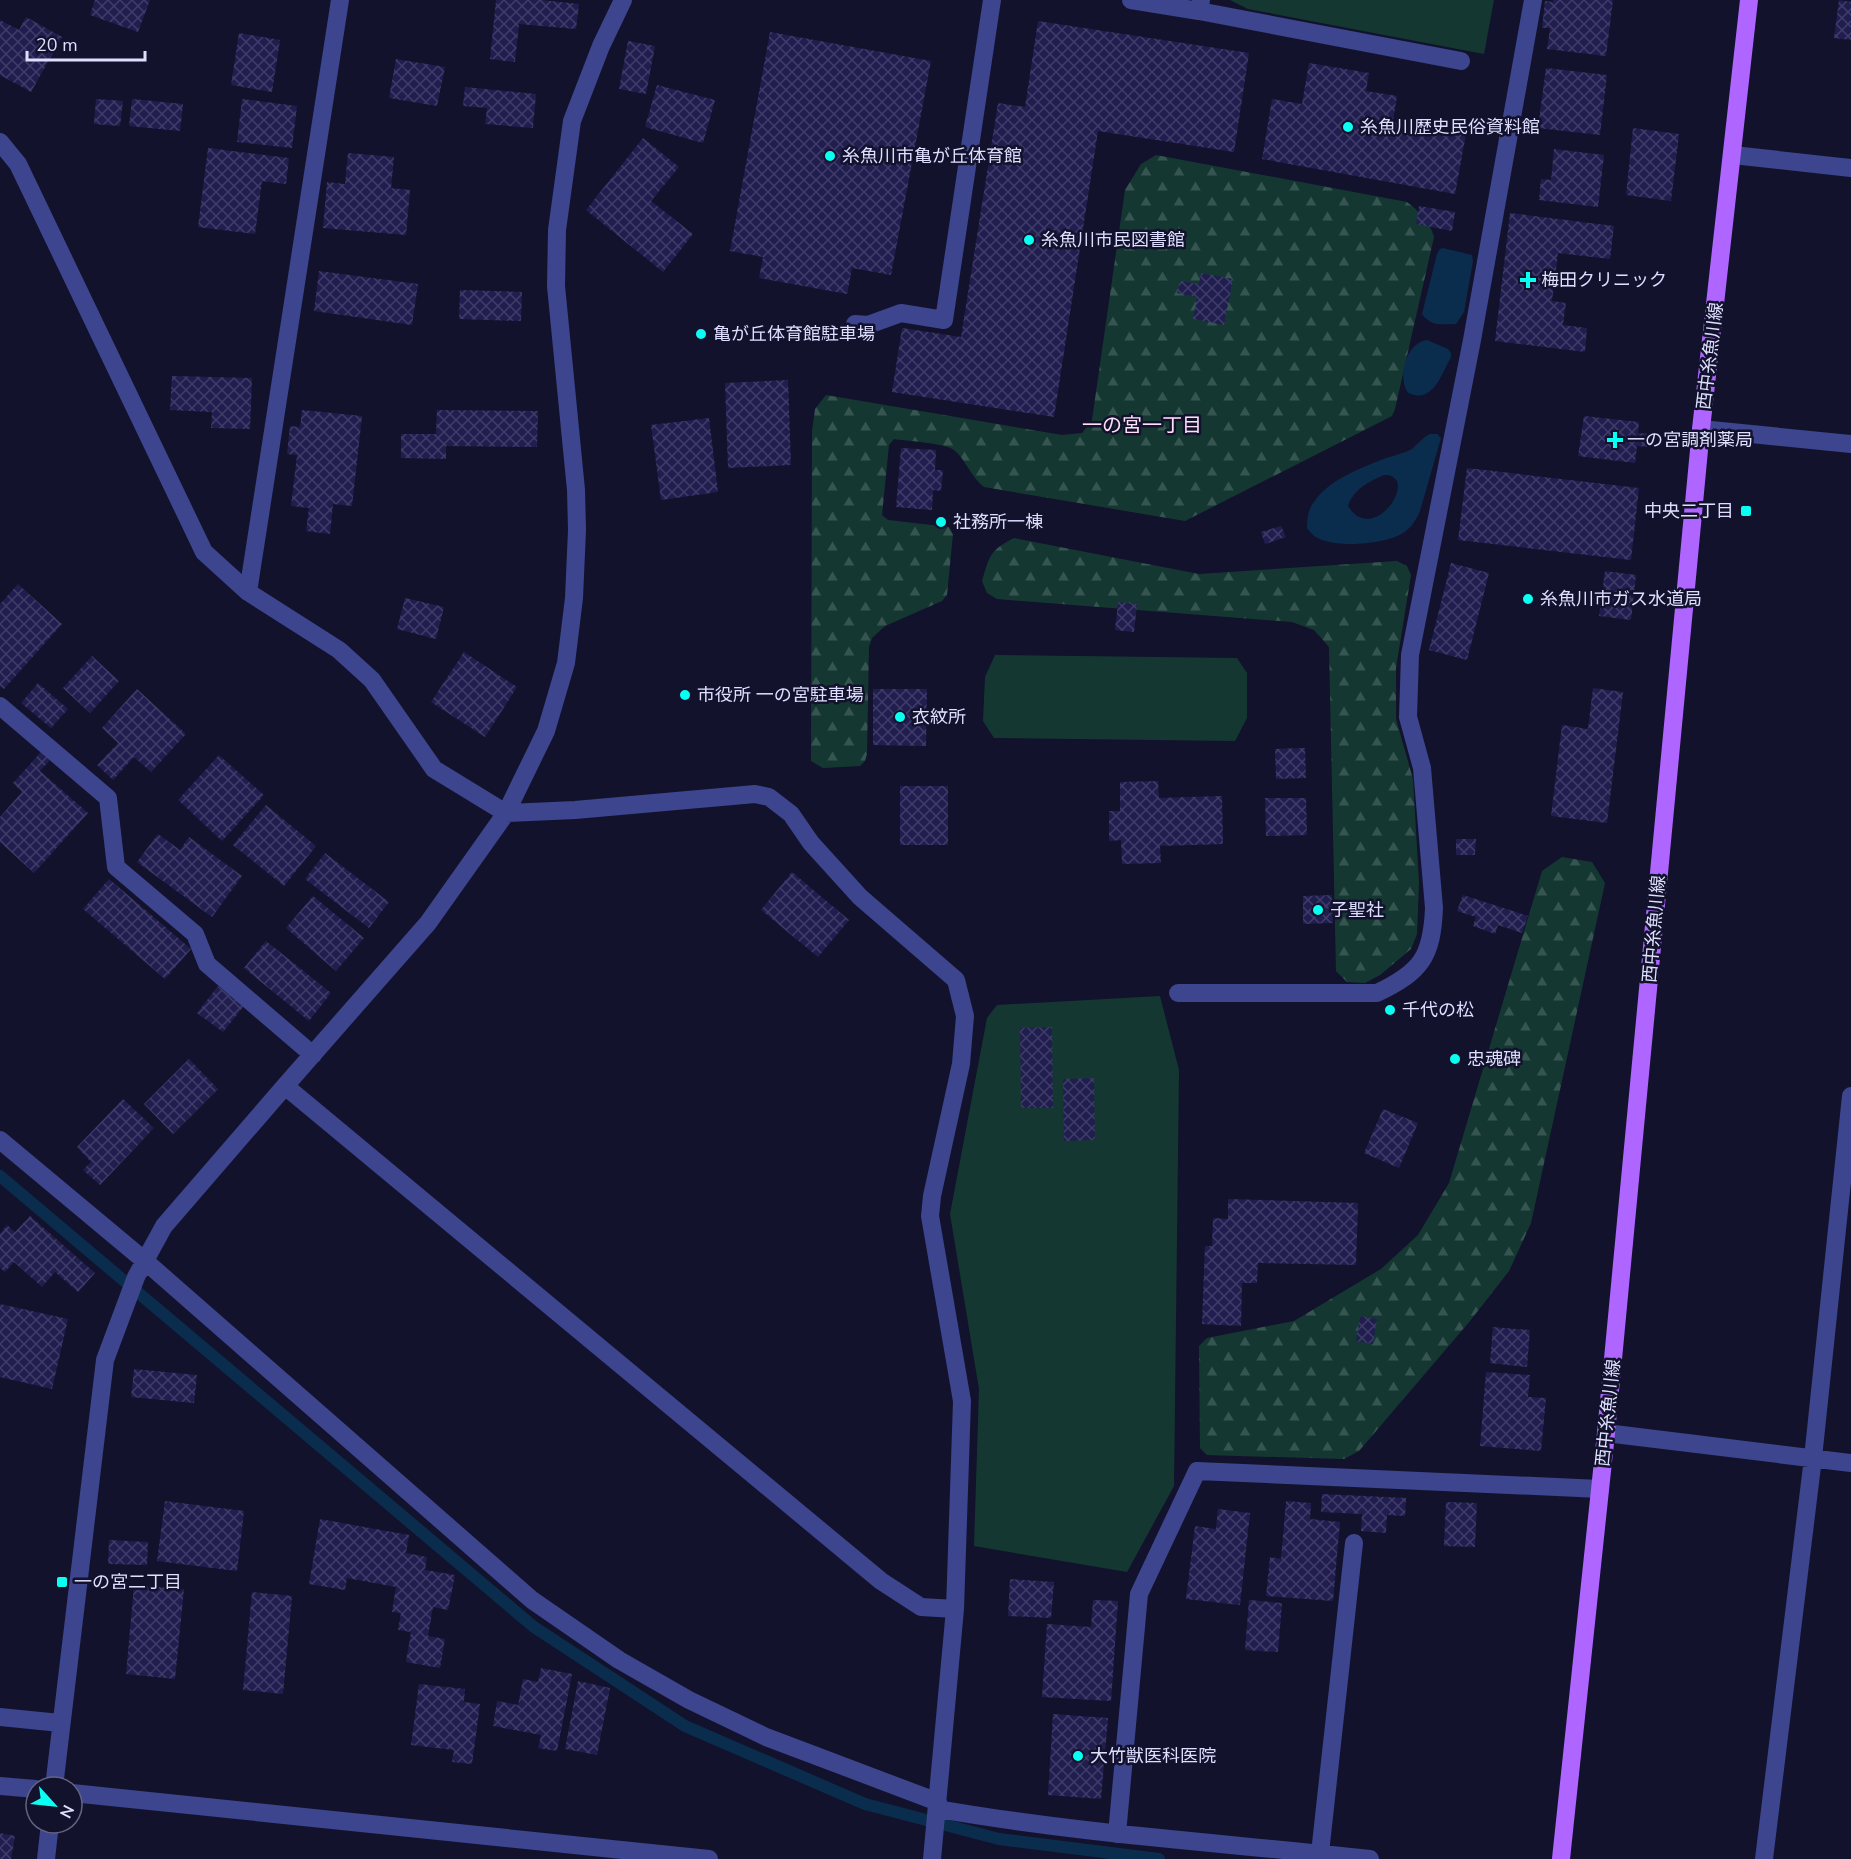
<svg xmlns="http://www.w3.org/2000/svg" width="1851" height="1859" font-family="'Nunito Sans','Noto Sans JP',sans-serif">
<style>
.green{fill:#143831}
.forest{fill:url(#forest-firs)}
.water{fill:#0b2d4d;fill-rule:evenodd}
.lines{fill:none;stroke-linecap:round;stroke-linejoin:round}
.stream{stroke:#0b2d4d;stroke-width:12}
.building{fill:url(#building-cross-hatch)}
.minor{stroke:#3c458d;stroke-width:18}
.major{stroke:#af65ff;stroke-width:18}
.poi-dot{fill:#0afff3;stroke:#12122d;stroke-width:2}
.labels{text-anchor:middle;stroke-width:5;stroke-linejoin:round;paint-order:stroke}
.poi-label{font-size:18px;fill:#dedfff;stroke:#12122d;text-anchor:start}
.street-label{font-size:18px;fill:#dedfff;stroke:#12122d}
.neighbourhood-label{font-size:20px;fill:#ffe0f8;stroke:#12122d}
</style>
<defs>
<pattern id="forest-firs" width="22" height="20" patternUnits="userSpaceOnUse" patternTransform="scale(1.5)"><rect width="22" height="20" fill="#143831"/><path d="M5 1l3.5 6h-7zM16 11l3.5 6h-7z" fill="#365450"/></pattern>
<pattern id="building-cross-hatch" width="8" height="8" patternUnits="userSpaceOnUse" patternTransform="scale(1.5)"><rect width="8" height="8" fill="#201d4f"/><path d="M0 0l8 8M0 8l8-8" fill="none" stroke="#403d69"/></pattern>
</defs>
<rect width="100%" height="100%" fill="#12122d"/>
<path class="green" d="M1230 0H1494L1484 54 1248 9Z
M995 655 1237 658 1247 673V718L1235 741 994 738 983 721 985 677Z
M1160 996 1179 1070 1174 1486 1127 1572 974 1546 979 1389 950 1214 987 1018 997 1005Z"/>
<path class="forest" d="M1156 155 1407 202C1418 210 1431 224 1434 237L1395 409 1392 416 1185 521 984 487C971 477 966 460 954 450 945 443 907 441 894 439L889 445 882 515 888 520 949 527 953 534 947 595 942 601 885 626 872 638 869 647 867 754 865 761 860 766 823 768 811 761 812 431 815 409 826 395 1062 435 1082 433 1092 420 1125 190 1141 164Z
M1014 538 1199 574 1397 561 1407 566 1411 575 1396 668V719L1413 779 1419 883 1417 934 1411 949 1380 975 1365 983 1347 982 1336 971 1329 647 1314 630 1292 622 997 599 987 593 982 581C990 555 989 551 1014 538Z
M1562 857 1592 862 1605 883 1531 1223 1509 1271 1470 1321 1359 1451 1344 1459 1207 1455 1200 1448 1199 1346 1207 1338 1294 1321 1381 1269 1418 1235 1449 1183 1542 871Z"/>
<path class="water" d="M1443 248 1472 255 1473 261 1464 312 1456 324C1443 324 1431 327 1422 314L1437 254 1440 249Z
M1427 340 1448 349 1451 353V357C1441 375 1433 404 1408 393 1397 377 1406 343 1427 340Z
M1430 434H1437L1441 438 1420 511C1417 518 1413 525 1407 530 1392 544 1344 547 1326 541 1317 539 1312 535 1307 528 1307 519 1308 509 1314 502 1328 481 1358 469 1381 460 1391 456 1403 454 1412 449 1418 444 1422 438 1430 434ZM1384 475C1387 475 1390 475 1393 477 1412 487 1372 544 1348 506 1353 490 1369 481 1384 475Z"/>
<g class="lines">
<path class="stream" d="M0 1176 534 1627 685 1726 865 1804 999 1839 1159 1859"/>
</g>
<path class="building" d="M95 0H150L138 32 90 15Z
M496 0H541L579 4 576 29 519 24 515 62 490 59Z
M1553 0H1613L1606 56 1547 49 1550 28H1542L1545 1 1553 2Z
M1839 0 1851 2V40L1834 38Z
M26 17 62 37 31 92 0 75V20L19 30Z
M1038 21 1249 53 1234 152 1098 131 1054 417 892 392 902 328 961 337 998 103 1025 107Z
M770 32 931 61 891 275 852 268 847 294 759 278 763 257 730 251Z
M239 33 280 40 272 92 231 85Z
M628 41 655 46 646 94 619 89Z
M396 59 445 67 437 106 389 98Z
M1309 63 1369 73 1366 91 1397 96 1393 121 1466 134 1455 194 1262 159 1272 99 1302 104Z
M1546 68 1607 75 1600 135 1538 128Z
M657 85 715 100 703 143 645 127Z
M465 87 536 94 533 128 485 124 487 108 463 106Z
M96 99 123 101 120 126 94 124Z
M132 99 183 104 180 131 129 126Z
M242 99 297 106 292 148 237 142Z
M1633 128 1679 134 1671 201 1626 195Z
M643 138 679 167 651 201 693 234 663 272 586 210Z
M208 148 289 158 286 184 262 181 255 234 198 227Z
M1554 149 1604 155 1598 207 1539 200 1541 179 1551 180Z
M348 153 394 157 391 188 410 190 406 235 323 228 327 182 345 184Z
M1419 206 1455 212 1452 231 1416 224Z
M1510 213 1614 226 1610 259 1558 253 1552 301 1566 303 1563 325 1587 328 1585 352 1495 341Z
M319 271 418 284 412 325 314 311Z
M1201 273 1233 279 1224 325 1193 319 1197 297 1177 293 1180 281 1199 284Z
M460 290 522 292 521 321 459 319Z
M172 376 252 378 250 429 211 428 212 412 170 410Z
M788 380 791 465 728 468 725 383Z
M302 410 362 416 352 506 333 504 330 534 306 531 309 508 291 506 297 455 287 454 290 426 300 427Z
M437 410 538 411 537 447 446 446V459L401 458V434H436Z
M1584 416 1639 422 1638 433 1650 434 1648 447 1637 446 1635 463 1578 456Z
M709 418 718 492 661 500 651 425Z
M901 448 936 450 935 470H943L941 491 933 490 932 510 896 507Z
M1467 468 1639 488 1631 560 1458 540Z
M1281 526 1286 537 1265 544 1261 532Z
M1451 563 1489 573 1467 660 1429 650Z
M1605 571 1636 575 1631 620 1599 616Z
M18 584 62 624 4 689 0 686V604Z
M405 598 444 607 436 639 397 629Z
M1118 602 1137 604 1134 632 1115 630Z
M464 652 517 687 485 737 431 702Z
M92 656 119 681 90 713 63 688Z
M38 683 68 709 51 728 21 703Z
M1593 688 1623 692 1607 823 1551 816 1562 725 1588 729Z
M137 689 186 734 151 772 134 757 113 780 97 765 118 743 102 728Z
M873 689H927L926 746 873 745Z
M1305 748 1306 778 1276 779 1275 749Z
M41 752 50 760 40 771 88 813 34 873 0 842V817L22 792 13 783Z
M219 755 264 795 222 841 178 800Z
M1158 781 1159 798 1222 796 1223 844 1160 846 1161 863 1122 864 1121 840 1109 841V811H1120V782Z
M900 786H948V845H900Z
M1265 798H1306L1307 835 1266 836Z
M266 805 316 846 284 886 233 845Z
M158 834 180 850 189 837 242 876 212 917 137 862Z
M1456 839H1476L1475 855H1456Z
M325 853 389 902 369 928 305 879Z
M792 872 849 920 818 957 761 910Z
M109 879 191 949 165 979 83 909Z
M1332 895 1333 923 1303 924V896Z
M1463 895 1528 916 1522 933 1498 925 1495 934 1473 926 1476 917 1457 911Z
M313 896 364 938 336 971 286 928Z
M266 941 331 993 309 1021 244 968Z
M218 986 244 1006 223 1032 197 1013Z
M1052 1027 1053 1108H1021L1020 1028Z
M189 1059 218 1089 173 1134 144 1104Z
M1094 1078 1095 1140 1064 1141 1063 1079Z
M123 1099 154 1128 100 1185 83 1170 91 1162 77 1147Z
M1383 1109 1418 1123 1399 1168 1364 1153Z
M1228 1199 1358 1203 1356 1265 1258 1263 1257 1283H1242L1241 1326 1202 1324 1205 1246H1212L1213 1218 1228 1219Z
M30 1216 95 1273 78 1292 55 1272 42 1287 14 1262 5 1272 0 1268V1234L7 1225 15 1232Z
M0 1304 68 1319 52 1389 0 1377Z
M1360 1316 1377 1319 1373 1344 1356 1341Z
M1493 1327 1530 1330 1527 1367 1490 1363Z
M134 1369 197 1375 194 1403 131 1397Z
M1486 1372 1530 1375 1528 1397 1546 1398 1541 1451 1480 1446Z
M1322 1494 1406 1498 1405 1516 1387 1515 1386 1533 1361 1531 1362 1514 1321 1512Z
M165 1501 244 1511 237 1571 157 1561Z
M1286 1501 1311 1503 1310 1519 1340 1522 1333 1601 1266 1596 1270 1557 1281 1559Z
M1446 1502 1477 1503 1475 1547 1444 1546Z
M1218 1509 1250 1513 1240 1605 1186 1599 1195 1526 1216 1529Z
M320 1519 409 1535 406 1553 427 1557 425 1570 455 1575 448 1610 433 1607 428 1636 445 1639 440 1668 406 1662 411 1632 398 1630 401 1613 392 1612 396 1587 347 1578 345 1590 309 1584Z
M109 1540 148 1542 147 1565 108 1564Z
M1010 1579 1054 1582 1051 1618 1008 1616Z
M134 1585 184 1589 175 1679 126 1674Z
M252 1592 292 1596 283 1694 243 1690Z
M1093 1600 1118 1601 1111 1701 1042 1697 1047 1624 1091 1627Z
M1249 1600 1282 1603 1278 1652 1245 1650Z
M541 1668 572 1674 557 1751 538 1748 541 1735 493 1726 497 1701 518 1705 523 1679 538 1682Z
M578 1681 610 1688 597 1755 565 1749Z
M419 1684 465 1689 464 1702 480 1704 472 1764 452 1762 454 1750 411 1745Z
M1053 1714 1108 1718 1101 1799 1048 1795Z
M0 1833 15 1836 11 1859H0Z"/>
<g class="lines">
<path class="minor" d="M1131 0 1199 11 1201 0
M1199 11 1461 61
M0 142 18 164 204 552 248 592 339 650 372 680 434 769 506 813 575 810 755 794 769 797 791 814 811 843 860 897 956 980 965 1016 961 1064 932 1196 930 1216 962 1401 955 1609 932 1859
M1733 155 1851 168
M855 324 868 325 901 313 944 320 992 0
M1701 429 1851 444
M248 592 340 0
M0 706 108 798 116 867 195 934 207 964 313 1055
M1178 993H1377C1421 972 1432 957 1434 908L1422 768 1408 717 1410 655 1472 340 1533 0
M285 1086 881 1581 921 1607 955 1609
M0 1140 145 1261 532 1600 619 1660 689 1700 766 1737 938 1802
M1606 1433 1851 1463
M0 1717 60 1723
M0 1786 36 1789
M54 1787 105 1360 136 1277 164 1226 285 1086 428 923 506 813 546 731 566 663 574 598 577 530 576 490 556 286 557 230 572 121 601 46 623 0
M72 1793 709 1859
M938 1809C1081 1834 1226 1843 1370 1859
M1117 1834 1139 1594 1197 1471 1600 1489
M1320 1853 1354 1543
M46 1859 50 1823
M1764 1859 1813 1458 1851 1096"/>
<path class="major" d="M1561 1859 1606 1433 1701 429 1749 0"/>
</g>
<g class="poi-dot">
<circle cx="1348" cy="127" r="6"/>
<circle cx="830" cy="156" r="6"/>
<circle cx="1029" cy="240" r="6"/>
<path d="M1525 271h6v6h6v6h-6v6h-6v-6h-6v-6h6z"/>
<circle cx="701" cy="334" r="6"/>
<path d="M1612 431h6v6h6v6h-6v6h-6v-6h-6v-6h6z"/>
<rect x="1740" y="505" width="12" height="12" rx="3"/>
<circle cx="941" cy="522" r="6"/>
<circle cx="1528" cy="599" r="6"/>
<circle cx="685" cy="695" r="6"/>
<circle cx="900" cy="717" r="6"/>
<circle cx="1318" cy="910" r="6"/>
<circle cx="1390" cy="1010" r="6"/>
<circle cx="1455" cy="1059" r="6"/>
<rect x="56" y="1576" width="12" height="12" rx="3"/>
<circle cx="1078" cy="1756" r="6"/>
</g>
<g class="labels">
<g class="poi-label">
<text x="1360" y="133">糸魚川歴史民俗資料館</text>
<text x="842" y="162">糸魚川市亀が丘体育館</text>
<text x="1041" y="246">糸魚川市民図書館</text>
<text x="1541" y="286">梅田クリニック</text>
<text x="713" y="340">亀が丘体育館駐車場</text>
<text x="1627" y="446">一の宮調剤薬局</text>
<text x="1734" y="517" text-anchor="end">中央二丁目</text>
<text x="953" y="528">社務所一棟</text>
<text x="1540" y="605">糸魚川市ガス水道局</text>
<text x="697" y="701">市役所 一の宮駐車場</text>
<text x="912" y="723">衣紋所</text>
<text x="1330" y="916">子聖社</text>
<text x="1402" y="1016">千代の松</text>
<text x="1467" y="1065">忠魂碑</text>
<text x="74" y="1588">一の宮二丁目</text>
<text x="1090" y="1762">大竹獣医科医院</text>
</g>
<g class="street-label">
<text transform="translate(1710 356) rotate(-83)" y="6">西中糸魚川線</text>
<text transform="translate(1654 929) rotate(-85)" y="6">西中糸魚川線</text>
<text transform="translate(1608 1413) rotate(-84)" y="6">西中糸魚川線</text>
</g>
<g class="neighbourhood-label">
<text x="1142" y="432">一の宮一丁目</text>
</g>
</g>
<g transform="translate(54 1805) rotate(117)"><circle r="28" fill="#12122d" stroke="#646481" stroke-width="1.5"/>
<path d="M0-4.5L10 22L0 15L-10 22Z" fill="#0afff3"/>
<text y="-9" font-size="16" font-weight="bold" text-anchor="middle" fill="#dedfff">N</text>
</g>
<path d="M27 51v9h118v-9" fill="none" stroke="#dedfff" stroke-width="3"/>
<text x="36" y="51" font-size="18" fill="#dedfff" stroke="#12122d" stroke-width="4.5" paint-order="stroke">20 m</text>
</svg>
